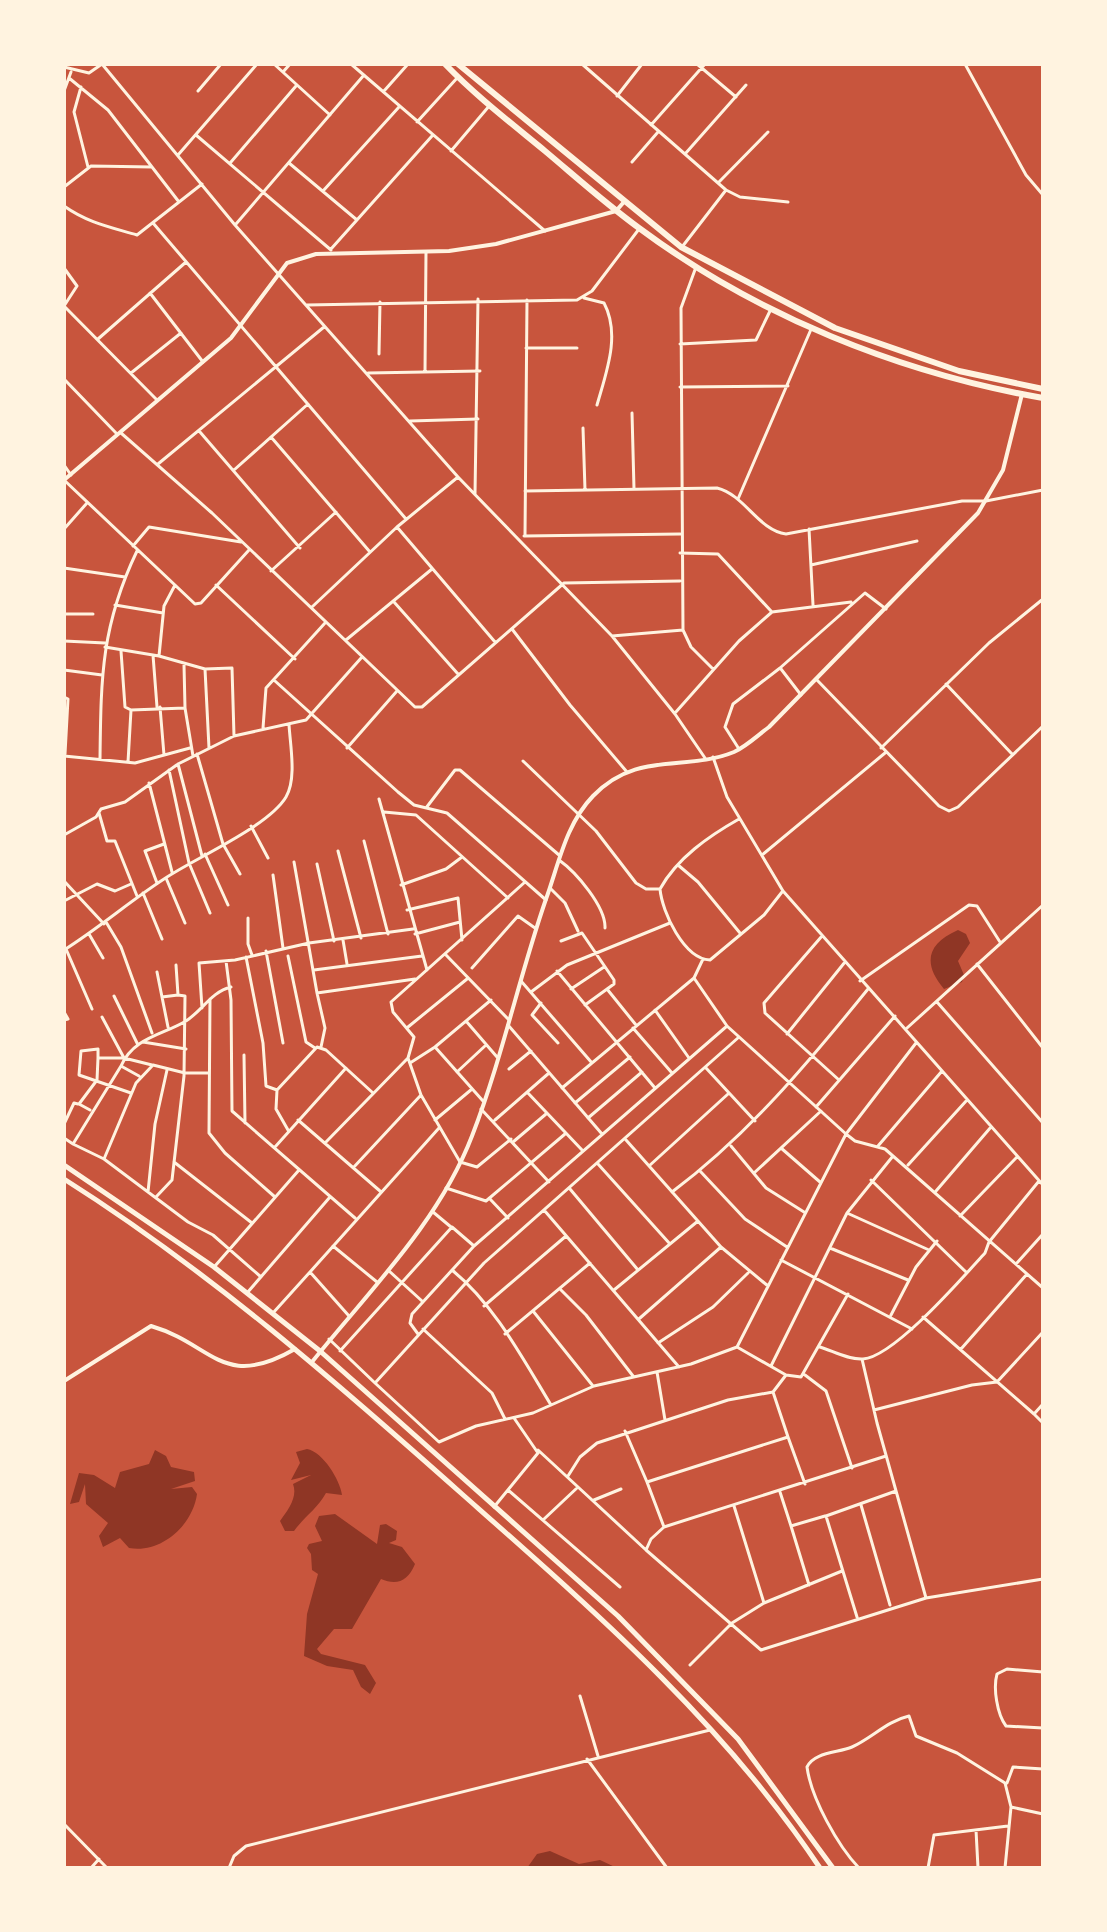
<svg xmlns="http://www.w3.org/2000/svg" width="1107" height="1932" font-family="Inter,sans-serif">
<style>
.water{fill:#8f3625}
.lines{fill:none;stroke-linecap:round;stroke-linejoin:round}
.minor{stroke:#fff3e0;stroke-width:3}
.tertiary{stroke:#fff3e0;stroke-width:4}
.primary{stroke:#fff3e0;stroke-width:5}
.trunk{stroke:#fff3e0;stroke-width:6}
</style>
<rect width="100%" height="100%" fill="#c8553d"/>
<path class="water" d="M958 930 966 934 970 943 958 961 964 975 962 982 944 989C923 964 926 944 958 930Z
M307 1449C323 1452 340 1480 342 1495L326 1493C317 1509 305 1516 294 1531H285L280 1521C288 1510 298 1497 293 1484L311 1475 291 1480 300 1463 296 1452Z
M155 1450 166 1456 171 1467 194 1472 195 1481 171 1489 192 1487 197 1494C193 1525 161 1554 129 1548L120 1538 103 1547 99 1536 108 1523 86 1504 85 1484 79 1502 70 1504 79 1473 94 1475 115 1488 120 1472 149 1464Z
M335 1514 377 1544 380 1525 386 1524 397 1531 396 1540 389 1543 402 1547 415 1564C408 1581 397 1586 381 1579L352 1629H334L317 1649 321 1654 365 1665 376 1683 370 1694 361 1687 353 1670 327 1666 304 1656 307 1614 318 1574 312 1570 311 1554 307 1548 309 1544 322 1541 315 1526 319 1516Z
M550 1851 579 1864 600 1860 617 1868H527L537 1854Z"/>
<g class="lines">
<path class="minor" d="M102 64 235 225 458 477 612 636 675 714 705 758
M274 64 330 115
M351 64 545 231
M582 64 726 190 740 197 788 202
M697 64 736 97
M965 64 1026 175 1043 195
M64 67 89 73 102 64
M283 72 290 64
M69 78 108 110 179 202
M81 87 74 112 88 167
M64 91 71 72
M198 91 221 64
M384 91 408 64
M617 96 642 64
M417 122 458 77
M651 125 705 64
M196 135 331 250
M451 151 490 105
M685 154 746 85
M178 155 257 64
M231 162 296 86
M632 162 658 132
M289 163 357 220
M718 183 768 132
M64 187 91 166 152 167
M323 191 399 107
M64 206C88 223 110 227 137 235L202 184
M153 223 406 519
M236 224 364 75
M682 247 726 190
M331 249 432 136
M696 267 681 308 683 630 691 647 713 669
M64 268 77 286 64 306
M150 293 203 362
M584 298 604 303C621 335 606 373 597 405
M307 305 577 300 592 291 639 229
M64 306 157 400
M98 339 186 262
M680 344 756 340 770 311
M526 348H577
M379 354 380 302
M425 372 426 252
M131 373 181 333
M368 373 480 371
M64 379 117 434
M680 387 788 386
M632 413 634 489
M410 421 478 419
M583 428 585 490
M200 432 300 548
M121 433 212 513 415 707H422L564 583 680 581
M271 437 370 552
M158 464 324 327
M64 465 71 475
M234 470 308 404
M64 480 195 604 201 603 249 550
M525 491 717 488C745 495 758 530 786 534L962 501H986L1043 490
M475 494 478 299
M738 499 812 327
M397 527 495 642
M64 529 87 503
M809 529 813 605
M524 536 680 534
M525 536 527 300
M133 546 149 527 241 542
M680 553 718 554 771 611
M811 565 917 541
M64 568 125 577
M271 571 336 512
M216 585 295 659
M394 602 458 674
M115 605 163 613
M312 607 397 527 458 477
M64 614H93
M512 629 570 705 627 772
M612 636 683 630
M346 640 432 569
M64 641 105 643
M105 647 159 656 205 669 232 668 234 736
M121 651 125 707 131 710
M153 655 157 707
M159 656 164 606 175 585
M184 665 185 708 193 756
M205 669 209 748
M781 669 801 695
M64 670 102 675
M816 679 939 806 949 811 958 807 1043 726
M275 681 398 792 414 805 447 813 546 900
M946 684 1012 754
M64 697 68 699 65 754
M160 707 164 755
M675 713 739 641 772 612 851 602
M263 728 266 688 325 623
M347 748 397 691
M881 748 989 643 1043 599
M739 749 725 727 733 704 780 668 865 593 886 609
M197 754 223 844 240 874
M64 756 135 763 190 748
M713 757 727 797 783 891 1043 1185
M100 759C101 678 101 626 137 551
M523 761 596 831 636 883 646 889H660
M128 762 131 710 185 708
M178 764 202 856
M169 770 189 863 210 913
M149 783 172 872
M379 799 427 970
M426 808 455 770H460L559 855
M384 812 416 815 508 898
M99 813 107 841H115L137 896
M739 819C709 836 677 858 660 889 662 912 684 959 710 960L764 915 782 892
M251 826 268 858
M64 835 96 817 101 809 125 802 178 764 234 736 306 720 362 657
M364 841 388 934
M338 851 361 938
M205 854 228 905
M762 855 885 753
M559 860C576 872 606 907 605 928
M294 862 317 993 415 979
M317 864 334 941
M678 865 698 882 740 933
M273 875 283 948
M166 878 185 923
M64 881 104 924
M157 883 145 851 164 844
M401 885 446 869 462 857
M550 888 565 903 578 931
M143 893 162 939
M64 901 97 884 115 891 131 884
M407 910 458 898 462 940
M248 918V944L252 955
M106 922 121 947 152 1033
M89 934 103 958
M415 934 460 922
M822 936 764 1003 765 1013 839 1080
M343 940 347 964
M561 941 582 933 614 980V984L585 1005
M66 949 92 1009
M64 950C99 928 130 901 164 879 195 858 268 827 286 797 297 778 290 745 289 724
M266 951 283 1043
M446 955 509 1020
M288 956 306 1042 315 1048
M246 957 263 1043 266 1086 277 1090
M703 959 694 978 727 1026 846 1134 855 1141 885 1149 1043 1288
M226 961 231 1000 232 1111 355 1218
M977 964 1043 1048
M472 968 518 916 535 928
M314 970 422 956
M557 971 655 1088
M157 972 168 1027
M521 981 592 1063
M860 981 969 905 977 906 1000 942
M571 989 604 967
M607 989 636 1025
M531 992 567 965 670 923
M317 993 325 1028 321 1047
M114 996 138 1045
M162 997 178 995 176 965
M210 999 209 1133 225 1153 275 1197
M937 1002 1043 1123
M541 1003 532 1015 558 1043
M202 1008 199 963 235 960 309 943 413 929
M655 1010 689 1058
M64 1012 68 1019 64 1020
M102 1017 124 1058
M466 1021 497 1057
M508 1025 602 1134
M408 1027 467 979
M633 1028 672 1073
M907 1028 1043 905
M787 1034 845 962
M739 1037 484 1263 375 1383 439 1442 476 1426 533 1413 594 1386 691 1364 737 1347 846 1134 916 1043
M143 1042 186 1049
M435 1047 483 1101
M244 1055 245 1123
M408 1058 421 1095 460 1162 477 1167 511 1139
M410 1063 435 1047 491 1000
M121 1066 73 1144 104 1159 188 1222 213 1235 261 1277
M706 1068 755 1121
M509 1069 531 1051
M457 1072 486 1045
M139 1076 121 1066C134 1037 163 1035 186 1021 203 1010 211 992 231 987
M562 1088 694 978
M527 1092 582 1150
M131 1093 79 1075 81 1051 98 1049V1058H124L152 1065
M575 1103 630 1057
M816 1107 895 1016
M481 1109 549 1182
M90 1110 79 1104 97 1080 98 1058
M588 1118 642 1072
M298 1120 380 1191
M435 1120 472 1089
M495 1120 549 1073
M64 1124 74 1103 78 1104
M288 1130 276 1109 277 1090 317 1047 326 1050 373 1093
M64 1138 73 1144
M626 1140 721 1247 768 1286
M513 1142 546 1114
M325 1143 408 1058 414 1037 393 1012 391 1002 525 882
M731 1146 766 1188 804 1212
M878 1146 942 1071
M275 1147 346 1068
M781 1148 820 1182
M104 1159 136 1083 153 1065 185 1073H208
M174 1162 252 1223
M598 1164 670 1244
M908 1165 967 1100
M649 1166 728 1094
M353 1168 421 1095
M700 1171 745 1219 787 1247
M754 1173 821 1111
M871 1180 966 1272
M446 1188 486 1201 565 1134
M570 1189 638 1270
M936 1191 991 1127
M148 1192 155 1124 167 1070
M672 1192C749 1134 808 1063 868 989
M156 1197 172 1180 184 1076 185 996 178 995
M490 1199 508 1218
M544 1210 679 1367
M433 1212 451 1227
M847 1213 929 1250
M960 1216 1017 1157
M333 1246 377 1282
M830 1248 908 1280
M781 1260 912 1329
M1016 1264 1043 1234
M215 1266 299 1170
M452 1270C494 1304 523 1359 551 1405
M389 1271 422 1301
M560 1289 586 1315 633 1376
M614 1290 698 1221
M247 1293 330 1197
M484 1306 566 1236
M533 1311 593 1386
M273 1313 310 1272
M891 1315 916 1267 937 1241
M349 1316 310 1272 439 1128
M923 1317 1034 1414
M640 1318 721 1247
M423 1329 492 1393 505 1419
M418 1334 410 1323 412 1314 474 1246 727 1026
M505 1334 590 1263
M329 1339 375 1383
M658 1343 713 1307 748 1273
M737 1347 786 1375 801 1377 848 1294
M820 1347C833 1351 849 1360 863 1359 894 1357 963 1277 985 1253L989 1242 1039 1181
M961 1349 1027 1274
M340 1351 452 1227 474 1246
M862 1359 877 1423 926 1598
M771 1366 847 1213 893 1156
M657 1372 665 1420
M805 1375 826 1391 852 1468
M773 1392 788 1437
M1043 1404 1034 1414 1043 1423
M874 1410 972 1385 997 1382 1043 1332
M625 1431 647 1482 788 1437 805 1484
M538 1450 578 1487 543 1520
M568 1476 580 1457 597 1443 728 1400 773 1392 786 1375
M647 1482 664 1527
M578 1487 646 1550 651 1539 664 1527 886 1456
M508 1490 620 1587
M780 1492 791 1526
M594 1500 621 1489
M861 1505 890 1605
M494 1507 538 1453 514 1418
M646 1550 761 1650 926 1598 1043 1579
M809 1585 791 1526 825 1516
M764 1603 842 1571
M857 1617 826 1516 896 1491
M690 1665 732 1623 764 1603 734 1506
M1043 1672 1007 1669 997 1674C993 1688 997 1714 1006 1726L1043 1728
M580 1696 598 1756
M587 1759 667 1868
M1007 1783 1013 1767 1043 1769
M64 1824 107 1868
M976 1830 978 1868
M91 1868 99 1859
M229 1868 234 1856 246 1846 710 1730
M859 1868C838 1846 811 1798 807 1767 814 1752 838 1753 852 1747 872 1738 887 1721 909 1716L916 1736 957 1753 1005 1783 1011 1807
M928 1868 934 1835 1008 1826
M1005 1868 1011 1807 1043 1814"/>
<path class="tertiary" d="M64 480 231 338 287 263 316 254 449 251 496 244 616 211 623 203
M312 1362C369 1291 439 1222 472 1136 502 1059 519 977 546 899 559 863 566 824 593 796 637 750 685 772 734 752 747 746 758 735 769 727L978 513 1003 470 1022 394
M64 1381 151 1326C213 1344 222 1391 295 1349"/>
<path class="primary" d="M64 1165 214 1267 320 1351 618 1616 738 1739 833 1868
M64 1179C208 1270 335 1381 462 1494 592 1609 723 1722 820 1868"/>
<path class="trunk" d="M445 64C476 96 511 123 545 151 576 177 606 204 639 228 756 315 899 373 1043 398
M458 64 681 247 835 328 959 371 1043 389"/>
</g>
<rect width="1107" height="1932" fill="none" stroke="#fff3e0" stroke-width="132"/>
</svg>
